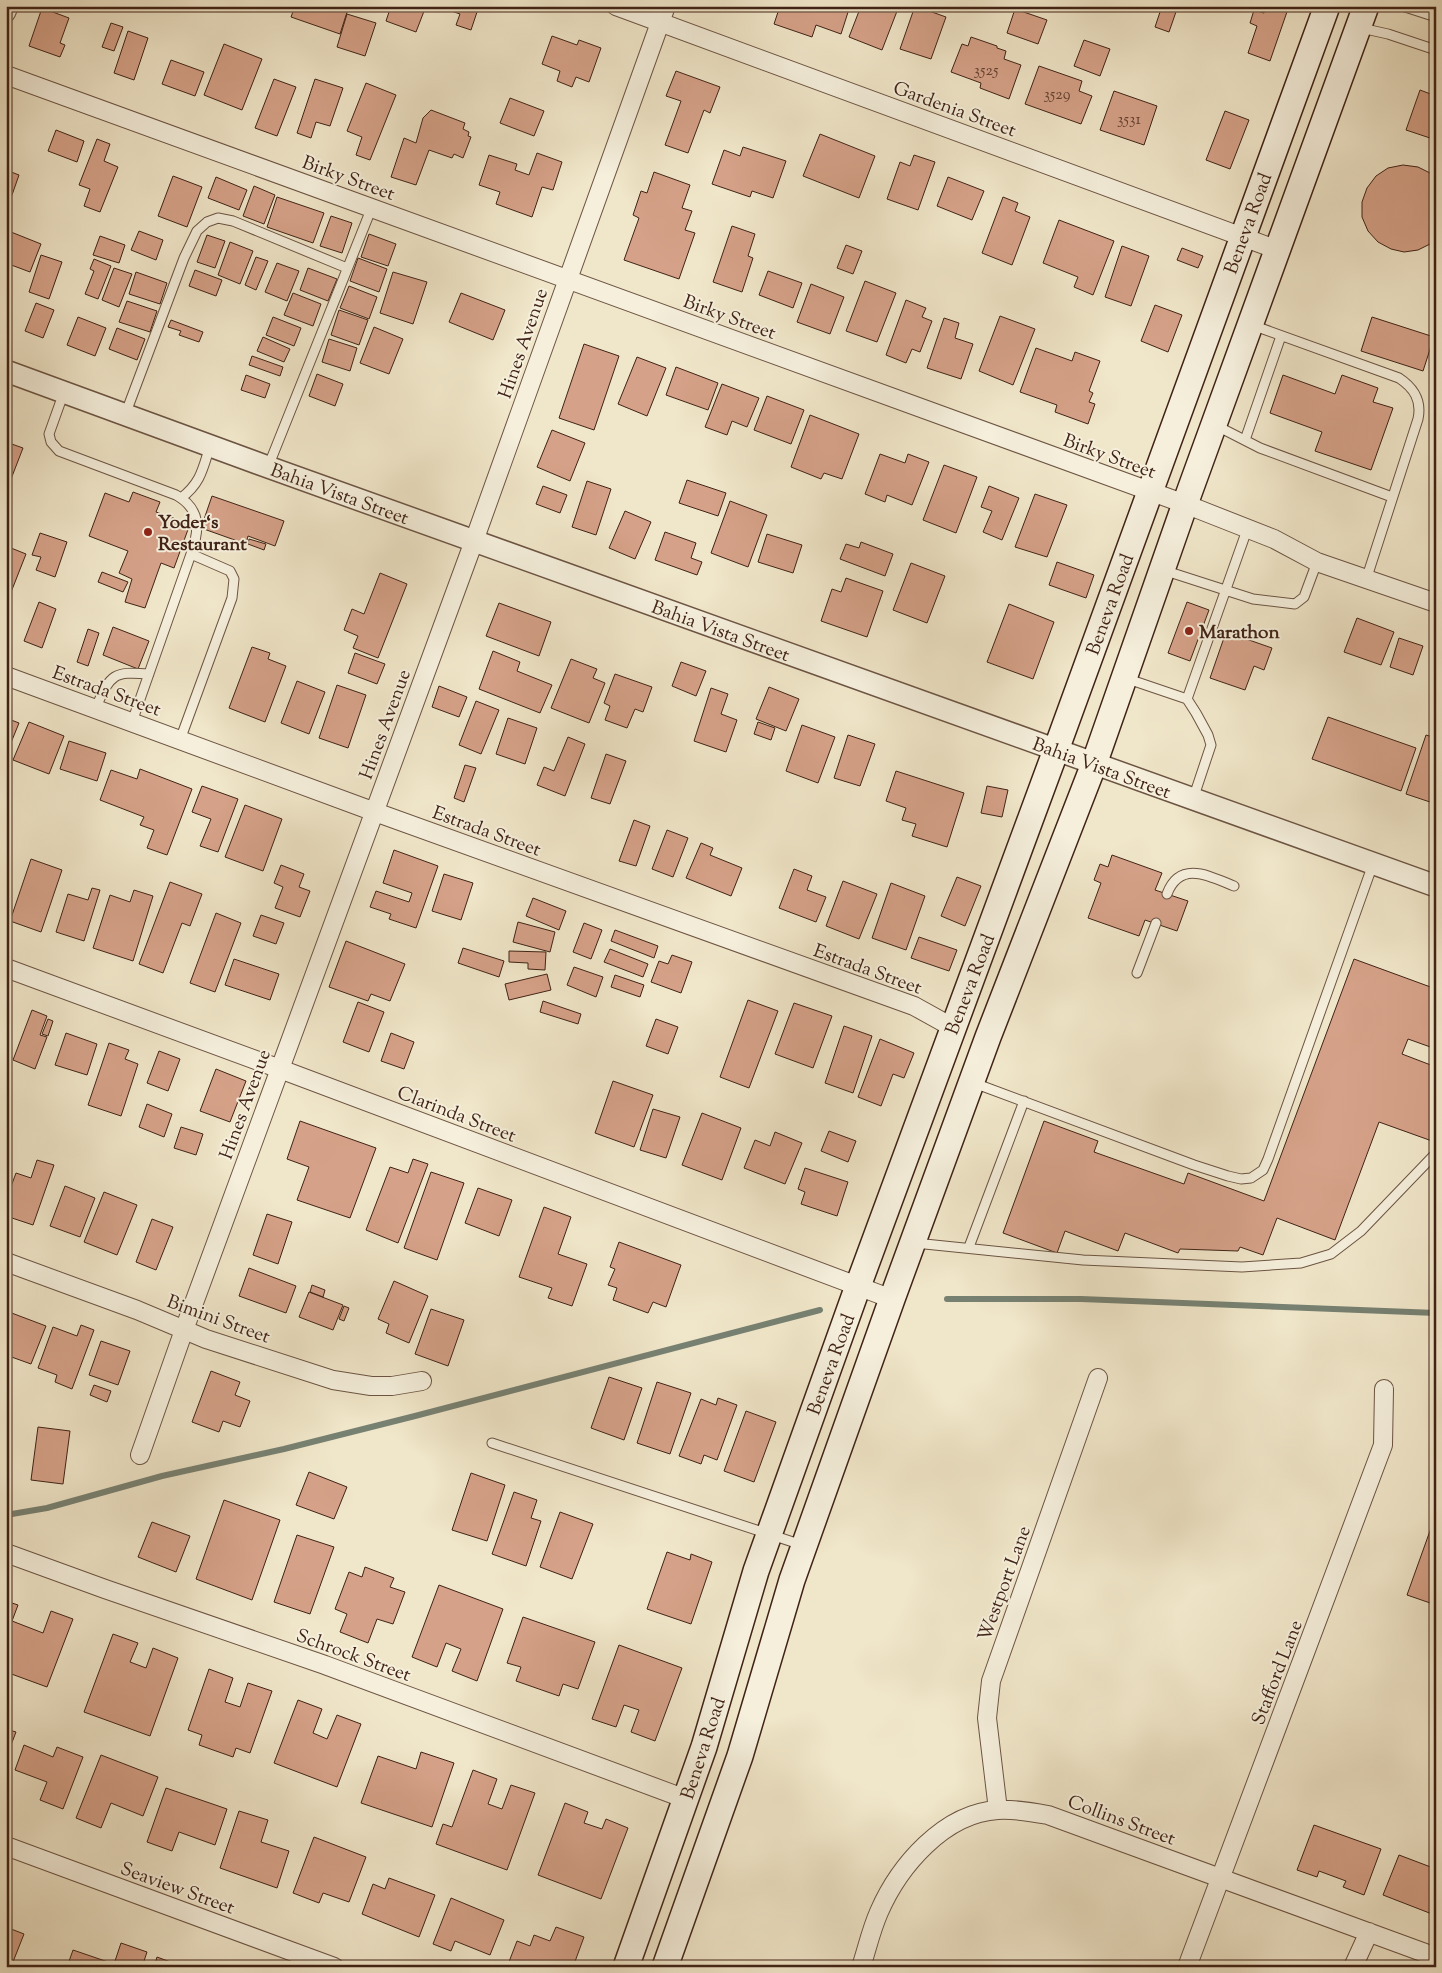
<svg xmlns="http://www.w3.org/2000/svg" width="1442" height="1973" font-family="'Sorts Mill Goudy',serif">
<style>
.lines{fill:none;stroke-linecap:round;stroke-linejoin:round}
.stream{stroke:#778172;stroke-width:6}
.building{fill:#d5a188;stroke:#402316}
.service-casing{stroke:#6c5443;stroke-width:11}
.minor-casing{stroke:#6c5443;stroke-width:20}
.tertiary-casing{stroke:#6c5443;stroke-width:24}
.secondary-casing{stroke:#402316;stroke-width:28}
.service{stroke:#f5efdc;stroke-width:9}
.minor{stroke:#f5efdc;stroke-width:18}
.tertiary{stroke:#f5efdc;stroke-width:21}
.secondary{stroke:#f5efdc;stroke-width:25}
.poi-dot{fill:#8f2418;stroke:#f5efdc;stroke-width:2}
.labels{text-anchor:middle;stroke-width:4;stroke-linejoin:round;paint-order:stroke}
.number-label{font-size:16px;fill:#654232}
.street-label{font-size:19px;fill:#402316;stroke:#f5efdc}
.poi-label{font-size:19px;font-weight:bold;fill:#402316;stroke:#f5efdc;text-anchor:start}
</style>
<rect width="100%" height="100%" fill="#f0e6c9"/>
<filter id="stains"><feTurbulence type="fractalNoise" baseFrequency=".004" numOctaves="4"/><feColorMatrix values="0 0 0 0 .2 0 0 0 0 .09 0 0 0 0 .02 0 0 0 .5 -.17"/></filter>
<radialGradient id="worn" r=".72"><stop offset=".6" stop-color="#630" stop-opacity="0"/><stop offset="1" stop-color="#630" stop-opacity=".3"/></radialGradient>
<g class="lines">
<path class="stream" d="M947 1299H1081L1436 1313
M6 1515 47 1508 162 1476 284 1449 415 1416 820 1310"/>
</g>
<path class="building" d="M295 6H349L340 34 291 17Z
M391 6H426L416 32 386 21Z
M479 6 471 30 456 25 460 14 440 7Z
M780 6H850L841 34 816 25 812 37 774 24Z
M861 6H899L882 50 849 37Z
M915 6 946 17 931 59 900 49Z
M1162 6H1178L1169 32 1155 27Z
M1266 6H1289L1270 61 1248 53 1257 26 1250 23 1254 10 1264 13Z
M42 8 69 18 60 43 65 45 60 57 29 46Z
M1015 9 1047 20 1038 44 1007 33Z
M347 14 376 23 365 56 337 47Z
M111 23 123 27 114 51 102 47Z
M128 31 148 38 134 80 114 73Z
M552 36 577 45 579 40 601 48 589 82 576 77 572 87 557 81 560 71 542 64Z
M971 37 997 46V48L1006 51 1004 59 1021 65 1009 99 980 88 981 83 951 72 962 44 968 46Z
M1084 40 1110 49 1100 76 1074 66Z
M224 44 262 59 242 110 204 95Z
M171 60 204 72 195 96 162 84Z
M1039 66 1082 81 1079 91 1092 96 1081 124 1025 104Z
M676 71 720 87 710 113 704 110 688 153 665 145 681 101 666 96Z
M274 79 296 87 277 136 255 128Z
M315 79 343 88 330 126 316 122 311 138 297 133Z
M366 83 396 95 370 160 356 155 362 137 347 131Z
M1420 90 1436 96V140L1406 130Z
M1114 91 1157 106 1144 145 1100 130Z
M510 98 544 111 534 136 500 123Z
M431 110 465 123 463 129 469 132 468 136 471 137 463 158 454 154 452 158 429 150 416 185 391 177 404 138 416 143 423 118Z
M1225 111 1249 120 1230 169 1206 160Z
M56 130 84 141 77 162 48 151Z
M820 134 875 156 859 198 803 176Z
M97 139 110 144 104 161 118 167 100 212 84 206 90 189 79 185Z
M743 147 786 161 773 198 752 191 750 197 712 184 724 150 740 156Z
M537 153 562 162 553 190 542 187 532 217 496 204 500 192 479 185 489 155 517 164 515 170 529 175Z
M914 155 935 162 918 210 887 199 900 162 910 166Z
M1403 165 1418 167 1430 173 1436 179V238L1430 244 1418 250 1404 252 1391 249 1378 242 1368 231 1362 217V202L1367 188 1376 176 1388 168Z
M6 170 19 175 12 195 6 193Z
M654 172 690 185 682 208 692 211 685 230 695 233 679 279 624 260 639 218 633 215 641 191 647 193Z
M173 176 202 187 187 227 158 216Z
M216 177 247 190 239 210 208 198Z
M948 177 984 191 972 220 937 206Z
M254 186 275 195 264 224 243 216Z
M277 197 324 213 313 243 267 227Z
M1003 197 1018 203 1015 211 1030 217 1012 265 982 253Z
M331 216 352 223 342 253 320 246Z
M1059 220 1114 241 1093 295 1074 287 1078 277 1043 263Z
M732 226 755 234 748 256 753 258 742 292 713 282Z
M6 230 41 244 30 272 6 263Z
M139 231 163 240 156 260 131 250Z
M369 234 396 244 388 266 361 257Z
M207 235 225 241 215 268 197 262Z
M100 236 125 245 119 263 93 255Z
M230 242 253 251 240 284 218 275Z
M846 245 862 251 853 274 837 268Z
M1122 246 1149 256 1131 306 1105 297Z
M1182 248 1203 256 1198 268 1177 260Z
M41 255 62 262 49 299 29 292Z
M256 257 268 261 256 290 245 285Z
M358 258 387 269 379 292 350 281Z
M94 259 111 266 98 299 85 294 94 271 90 269Z
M277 263 299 271 287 301 265 292Z
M114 268 132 274 119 307 102 300Z
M308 268 337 279 328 301 300 290Z
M195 270 222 280 216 296 189 286Z
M768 271 802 283 793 308 759 295Z
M136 272 167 283 160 304 129 294Z
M393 272 427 282 413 324 380 313Z
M865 281 896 293 877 342 846 331Z
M811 284 844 297 830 334 797 322Z
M349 286 377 297 369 319 340 308Z
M293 293 321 304 313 326 284 315Z
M461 293 505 310 493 340 449 322Z
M906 300 926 308 922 317 932 321 920 352 912 349 906 363 886 355Z
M127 301 157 311 150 332 119 322Z
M36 303 54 310 43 338 25 331Z
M1155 305 1182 315 1168 352 1141 341Z
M339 310 368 320 359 345 331 335Z
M1000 316 1035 329 1013 385 979 371Z
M78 317 106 328 95 356 67 345Z
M273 317 301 328 294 346 266 335Z
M1372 317 1434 337 1423 371 1361 351Z
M944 318 959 323 955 338 973 344 961 379 927 368Z
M171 320 203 332 199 342 179 335 181 331 168 327Z
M374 327 403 339 389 374 360 363Z
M117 328 145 339 137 360 109 349Z
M263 337 290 349 284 362 257 351Z
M329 339 357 348 350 371 322 362Z
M584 344 619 356 594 430 559 418Z
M1036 348 1072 361 1075 352 1100 361 1089 391 1093 393 1089 402 1095 404 1088 424 1055 412 1057 405 1020 392Z
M252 356 283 367 280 376 249 365Z
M637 357 666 368 647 416 618 404Z
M676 367 718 383 708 410 666 395Z
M317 374 343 384 335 406 309 396Z
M246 375 270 384 265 398 241 390Z
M1283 375 1335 394 1342 375 1378 388 1373 402 1393 408 1371 470 1315 451 1322 432 1270 413Z
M722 384 759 398 747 427 732 421 727 435 705 427Z
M767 396 804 410 791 444 754 430Z
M810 415 859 434 842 479 824 473 821 479 791 467Z
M552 430 585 443 570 481 537 467Z
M6 442 23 448 6 492Z
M880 454 905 463 908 454 929 462 912 505 887 495 885 502 865 494Z
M944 465 977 477 956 533 923 520Z
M687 480 726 493 718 516 679 503Z
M587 481 611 489 596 535 572 527Z
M543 486 567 495 560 513 536 504Z
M989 486 1019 498 1002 540 983 532 992 511 981 507Z
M133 492 160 502 156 512 190 524 174 568 161 563 145 608 125 602 132 579 119 573 128 551 89 536 105 493 129 502Z
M1035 494 1067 505 1047 557 1015 547Z
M212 496 284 521 275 546 248 536 246 544 201 528Z
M730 501 767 515 748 567 711 553Z
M625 511 651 522 635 559 609 548Z
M665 532 696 543 691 558 702 562 697 575 655 560Z
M40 533 67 542 55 577 36 570 41 557 32 555Z
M767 534 802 545 793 573 758 562Z
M249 539 266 544 264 550 248 544Z
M861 542 893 554 885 576 840 559 846 544 859 548Z
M6 546 26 554 6 605Z
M1057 562 1094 575 1086 598 1049 585Z
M911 563 945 576 927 623 893 610Z
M102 572 128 582 123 592 98 582Z
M380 573 407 584 378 658 353 648 358 636 344 630 352 609 364 614Z
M846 578 883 591 867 637 821 621 832 589 841 592Z
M39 602 56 609 42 648 24 641Z
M1187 602 1209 610 1190 661 1168 653Z
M499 603 551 622 539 656 486 636Z
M1009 604 1054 622 1033 679 987 662Z
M1357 618 1394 632 1381 665 1344 652Z
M113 627 149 641 138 669 103 655Z
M88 629 99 633 88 666 77 662Z
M1226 632 1272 648 1264 670 1254 666 1245 690 1210 678Z
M1399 638 1423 646 1413 675 1390 667Z
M252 647 270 653 268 659 286 666 265 722 229 708Z
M493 651 520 662 517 671 552 685 540 713 479 689Z
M355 653 385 664 377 684 348 673Z
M571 659 597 669 593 678 605 683 589 723 551 708Z
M681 662 706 671 696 696 672 686Z
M615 674 652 687 643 712 635 709 627 728 605 720 610 706 604 703Z
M297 681 325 692 309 734 281 723Z
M337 685 366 695 348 748 319 738Z
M439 686 467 697 459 717 432 707Z
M769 687 799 699 786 731 756 719Z
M711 688 728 694 721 714 737 720 726 752 694 741Z
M476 701 499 710 481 754 459 745Z
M1328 717 1416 748 1401 791 1312 759Z
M6 718 19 723 6 755Z
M508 718 537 728 525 764 496 754Z
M29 722 64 736 49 774 13 760Z
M758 722 775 728 771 740 754 734Z
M802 725 835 737 818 783 786 771Z
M848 735 875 744 860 786 834 778Z
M1426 735 1436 738V804L1406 794Z
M568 737 585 744 565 796 537 785 544 767 554 771Z
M69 741 106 753 97 781 60 769Z
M606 754 626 761 610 804 591 798Z
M465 765 476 768 464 802 454 798Z
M140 769 192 789 167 855 147 848 154 830 140 825 144 817 100 800 111 770 137 779Z
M896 771 964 793 947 847 912 836 916 824 902 820 906 808 886 801Z
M202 786 238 799 218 852 200 846 211 819 192 812Z
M987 786 1008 790 1002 817 981 813Z
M245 805 282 819 263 871 225 857Z
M634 820 650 826 636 866 619 861Z
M667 830 688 838 673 877 652 869Z
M701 843 713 848 710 855 742 868 731 896 686 878Z
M394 850 438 866 416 928 389 919 391 914 370 907 376 891 409 902 412 893 383 883Z
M1112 855 1162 873 1155 890 1188 901 1177 931 1145 920 1139 936 1088 918 1101 883 1094 880 1100 864 1108 867Z
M31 859 62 870 41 932 10 921Z
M281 865 304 874 299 887 310 891 300 917 275 908 283 887 274 883Z
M794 869 812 876 807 890 826 897 816 922 779 908Z
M444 874 473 883 461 920 432 911Z
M957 877 981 886 965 926 941 916Z
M843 881 877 894 859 939 826 926Z
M170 882 202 894 190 926 182 923 163 973 139 964Z
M891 883 925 896 906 950 872 938Z
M92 888 100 890 84 941 56 932 68 894 88 900Z
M134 890 153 896 133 961 93 948 110 895 130 902Z
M533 898 566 911 559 930 526 916Z
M216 913 241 923 215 992 190 983Z
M261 915 284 923 276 944 253 936Z
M518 922 555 932 550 952 513 942Z
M584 923 602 930 591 959 573 952Z
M615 930 658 946 654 958 611 941Z
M919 937 957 950 949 971 911 958Z
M346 941 405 964 390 1001 371 994 368 1001 329 987Z
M463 948 504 961 499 977 458 963Z
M610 949 648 964 643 977 604 962Z
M509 951 546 952 545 970 528 969V963L509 962Z
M672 955 692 962 681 993 651 982 659 961 668 964Z
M234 959 279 974 270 1000 225 985Z
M1354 959 1436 989V1049L1408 1039 1402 1054 1436 1067V1130L1432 1141 1379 1122 1335 1240 1277 1218 1263 1255 1240 1247 1238 1251 1180 1249 1178 1253 1125 1233 1118 1251 1065 1231 1057 1253 1003 1233 1044 1121 1098 1141 1094 1152 1184 1184 1188 1173 1264 1201Z
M574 967 603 977 596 997 567 985Z
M547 974 551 990 509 1000 505 984Z
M615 975 644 985 640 997 611 987Z
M748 1000 778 1011 749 1088 720 1077Z
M543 1001 581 1014 578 1024 540 1012Z
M358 1002 384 1012 369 1052 343 1042Z
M794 1003 832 1016 813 1068 775 1054Z
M32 1010 47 1016 40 1035 47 1037 35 1069 13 1060Z
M48 1019 53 1021 48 1036 42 1034Z
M656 1019 678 1027 668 1054 646 1046Z
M844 1026 872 1036 853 1093 825 1083Z
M66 1033 97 1044 87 1075 55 1065Z
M391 1033 414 1042 404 1069 381 1061Z
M880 1039 914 1053 904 1078 893 1074 881 1106 858 1097Z
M109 1043 129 1050 125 1059 138 1064 121 1116 88 1105Z
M159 1051 180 1059 168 1091 147 1083Z
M216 1069 246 1081 230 1122 200 1111Z
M613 1081 653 1095 634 1147 595 1133Z
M147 1104 172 1114 164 1137 139 1127Z
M653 1109 680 1117 666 1158 640 1150Z
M702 1113 741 1128 722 1180 682 1165Z
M300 1121 376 1148 350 1218 297 1200 309 1167 287 1159Z
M181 1127 203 1134 196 1155 174 1148Z
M829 1131 856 1141 848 1162 821 1151Z
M775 1132 802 1143 785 1184 744 1168 755 1140 770 1146Z
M413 1159 428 1164 398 1243 366 1230 390 1167 408 1173Z
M37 1160 54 1165 33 1225 6 1216V1200L16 1173 31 1178Z
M805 1168 848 1182 837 1216 801 1204 805 1192 798 1189Z
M431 1172 464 1183 437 1260 404 1248Z
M65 1186 95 1198 80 1237 50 1226Z
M478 1188 512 1200 499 1236 465 1223Z
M104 1192 137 1205 117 1255 84 1242Z
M544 1207 571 1217 558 1254 587 1264 572 1306 548 1298 552 1288 519 1277Z
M267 1214 292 1222 278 1264 253 1255Z
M152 1219 173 1227 156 1270 136 1262Z
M619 1242 681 1265 666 1307 653 1302 648 1313 613 1300 617 1288 608 1285 615 1269 610 1267Z
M249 1268 296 1286 286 1313 239 1296Z
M394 1281 428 1296 409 1343 386 1333 389 1324 378 1319Z
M312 1285 325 1290 323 1297 310 1292Z
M309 1292 343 1305 333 1330 299 1317Z
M344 1306 349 1308 344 1321 339 1319Z
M431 1309 464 1320 448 1366 415 1354Z
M9 1312 46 1326 31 1364 6 1355V1320Z
M81 1325 94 1330 72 1389 55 1382 57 1375 38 1368 53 1327 77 1336Z
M101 1341 130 1351 118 1385 89 1375Z
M211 1371 240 1382 235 1395 250 1401 240 1427 223 1421 219 1432 192 1422Z
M609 1377 642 1388 624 1440 591 1428Z
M657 1382 691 1393 670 1454 637 1443Z
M94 1385 111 1391 107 1402 90 1395Z
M718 1398 737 1405 717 1460 704 1455 701 1464 679 1456 701 1399 716 1405Z
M746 1411 776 1422 754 1482 724 1471Z
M38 1427 70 1431 63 1484 31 1480Z
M309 1472 347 1487 334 1519 296 1505Z
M471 1473 505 1485 487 1541 452 1530Z
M514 1492 537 1500 531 1518 541 1521 526 1566 492 1554Z
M224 1500 280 1520 252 1600 196 1579Z
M560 1512 593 1524 572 1579 540 1567Z
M152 1522 190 1536 176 1572 138 1557Z
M1431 1528 1436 1530V1605L1407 1595Z
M297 1535 334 1547 310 1614 274 1602Z
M667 1552 690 1560 691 1554 712 1562 691 1624 647 1609Z
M365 1567 394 1578 390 1587 405 1592 393 1624 377 1619 368 1643 340 1632 347 1614 335 1609 349 1572 362 1577Z
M439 1585 503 1609 477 1681 452 1671 461 1649 446 1643 437 1667 412 1657Z
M6 1601 18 1605 12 1621 43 1633 51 1611 73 1619 47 1687 6 1672Z
M523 1617 595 1642 578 1689 563 1684 559 1696 516 1681 521 1667 507 1663Z
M113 1634 138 1643 130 1662 146 1668 153 1648 178 1658 150 1736 84 1712Z
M619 1645 682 1668 655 1741 631 1732 639 1710 624 1705 616 1727 592 1719Z
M209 1669 233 1678 225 1702 240 1707 248 1683 272 1691 250 1753 236 1748 233 1757 199 1745 202 1735 188 1730Z
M298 1700 322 1709 313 1733 327 1739 337 1715 361 1724 337 1787 274 1763Z
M6 1729 16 1732 6 1758Z
M24 1745 53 1757 57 1747 83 1757 63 1809 40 1800 47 1782 15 1770Z
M421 1752 454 1763 432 1827 361 1803 378 1756 416 1769Z
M101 1755 158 1777 143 1816 111 1803 101 1828 76 1818Z
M473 1770 497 1779 488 1804 502 1809 511 1785 535 1793 507 1870 436 1844 443 1824 452 1827Z
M166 1788 227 1809 215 1845 179 1832 172 1851 147 1842Z
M565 1803 588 1812 584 1823 602 1829 606 1819 628 1828 601 1899 538 1875Z
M239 1811 268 1820 261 1842 289 1851 277 1888 220 1868Z
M1314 1825 1381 1849 1364 1895 1343 1887 1346 1881 1319 1871 1317 1877 1297 1870Z
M314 1837 366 1857 349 1902 323 1893 319 1903 293 1893Z
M1399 1855 1436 1869V1922L1430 1920 1432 1914 1383 1895Z
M389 1878 435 1895 419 1937 362 1914 373 1884 385 1889Z
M451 1898 504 1920 490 1955 455 1941 451 1951 433 1944Z
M6 1927 24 1934 11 1967H6Z
M556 1927 584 1937 573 1967H507L517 1941 530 1946 534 1935 550 1941Z
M121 1943 147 1952 142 1967H67L73 1950 114 1964Z
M157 1957 184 1967H154Z"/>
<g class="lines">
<defs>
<path id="service" d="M1402 6 1436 17
M1361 28 1388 34 1436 50
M1252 325 1399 378C1414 388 1422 400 1418 419L1366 580
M64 392 49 434 51 442 59 451 176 495C201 509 200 529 191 554L230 571 234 579 232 598 180 740
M125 415 184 258 197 231 207 222 218 218 233 221 347 268
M1215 425 1260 448 1392 497
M1245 440 1281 336
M268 467 372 207
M181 498C201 483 203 468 210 446
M1163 570 1253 599 1295 604 1304 597 1317 562
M1125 678 1187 699 1196 713 1208 735 1211 745 1193 799
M1187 699 1248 527
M95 709C111 675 111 671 149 674
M132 722 191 554
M1167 894C1180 860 1209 876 1234 886
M1137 973 1156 923
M974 1083 1194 1165 1228 1176 1241 1179 1251 1178 1263 1170 1268 1159 1373 864
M915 1243 1083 1260 1242 1267 1301 1263 1331 1254 1361 1231 1436 1153
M969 1247 1024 1101
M492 1443 802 1545"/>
<path id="minor" d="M616 6 1278 250
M6 13 9 6
M6 75 1185 504 1274 539 1317 562 1436 603
M6 676 375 812 914 1006 952 1027
M6 968 280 1069 892 1299
M6 1262 137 1310 206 1339 333 1380 371 1386H392L422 1381
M140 1455 184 1330 474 541 666 6
M6 1553 105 1589 325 1665 686 1799
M998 1810 987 1718 991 1681 1098 1378
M6 1846 334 1967
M861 1967C867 1949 871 1930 879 1912 899 1866 944 1813 998 1810 1014 1809 1032 1812 1048 1815L1436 1957
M1187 1967 1383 1445 1384 1389
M1353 1967 1369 1932"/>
<path id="tertiary" d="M6 371 268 467 1436 886"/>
<path id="secondary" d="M626 1967 704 1747 756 1571 858 1286 1056 750 1327 6
M665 1967 740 1756 792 1580 892 1299 988 1037 1094 764 1185 504 1366 6"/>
</defs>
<use href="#service" class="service-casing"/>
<use href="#minor" class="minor-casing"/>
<use href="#tertiary" class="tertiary-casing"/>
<use href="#secondary" class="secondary-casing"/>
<use href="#service" class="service"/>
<use href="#minor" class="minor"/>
<use href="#tertiary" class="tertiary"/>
<use href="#secondary" class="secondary"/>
</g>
<g class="poi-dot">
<circle cx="148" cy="532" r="5"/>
<circle cx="1189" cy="631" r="5"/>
</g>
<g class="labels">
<g class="number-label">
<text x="986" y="75">3525</text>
<text x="1057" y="99">3529</text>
<text x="1129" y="124">3531</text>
</g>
<g class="street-label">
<text transform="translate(955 108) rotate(20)" y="7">Gardenia Street</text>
<text transform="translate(349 177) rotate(20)" y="7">Birky Street</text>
<text transform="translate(1247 223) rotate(-70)" y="7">Beneva Road</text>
<text transform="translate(730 316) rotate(20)" y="7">Birky Street</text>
<text transform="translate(522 343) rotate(-71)" y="7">Hines Avenue</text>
<text transform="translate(1110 455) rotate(20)" y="7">Birky Street</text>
<text transform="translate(340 493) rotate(20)" y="7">Bahia Vista Street</text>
<text transform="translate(1109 604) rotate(-70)" y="7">Beneva Road</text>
<text transform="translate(721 630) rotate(20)" y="7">Bahia Vista Street</text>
<text transform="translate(107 690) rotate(20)" y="7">Estrada Street</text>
<text transform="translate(384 724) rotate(-70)" y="7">Hines Avenue</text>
<text transform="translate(1102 767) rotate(20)" y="7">Bahia Vista Street</text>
<text transform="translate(487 830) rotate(20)" y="7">Estrada Street</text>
<text transform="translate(868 968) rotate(20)" y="7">Estrada Street</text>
<text transform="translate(969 984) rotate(-69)" y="7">Beneva Road</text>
<text transform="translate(244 1104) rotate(-70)" y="7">Hines Avenue</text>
<text transform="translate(457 1113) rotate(21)" y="7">Clarinda Street</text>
<text transform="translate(219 1318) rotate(20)" y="7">Bimini Street</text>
<text transform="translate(830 1364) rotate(-70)" y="7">Beneva Road</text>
<text transform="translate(1003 1583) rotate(-70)" y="7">Westport Lane</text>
<text transform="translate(354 1654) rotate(20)" y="7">Schrock Street</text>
<text transform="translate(1276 1672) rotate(-69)" y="7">Stafford Lane</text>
<text transform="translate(702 1748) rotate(-72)" y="7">Beneva Road</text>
<text transform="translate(1122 1819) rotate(20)" y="7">Collins Street</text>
<text transform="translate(178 1887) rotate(20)" y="7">Seaview Street</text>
</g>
<g class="poi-label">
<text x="158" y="528">Yoder‘s<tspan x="158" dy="22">Restaurant</tspan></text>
<text x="1199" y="638">Marathon</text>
</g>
</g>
<rect width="1442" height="1973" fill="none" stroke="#f0e6c9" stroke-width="25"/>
<rect x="8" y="8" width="1427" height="1958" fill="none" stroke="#402316" stroke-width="2.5"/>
<rect x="12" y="12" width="1417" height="1948" fill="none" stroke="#402316"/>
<rect width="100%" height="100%" filter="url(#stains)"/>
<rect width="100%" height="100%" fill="url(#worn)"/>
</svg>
